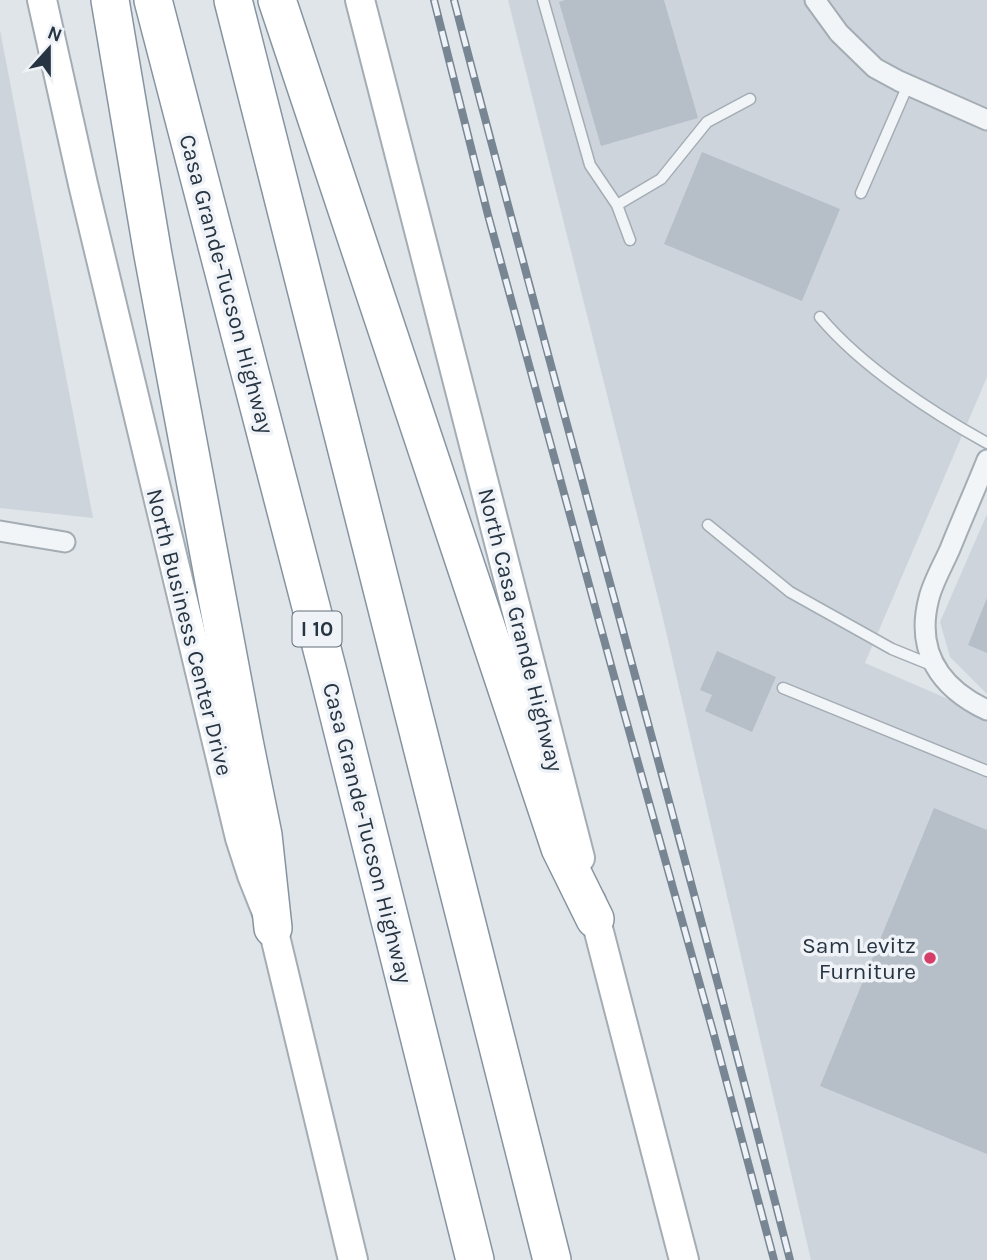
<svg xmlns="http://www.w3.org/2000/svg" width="987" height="1260" font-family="Karla,sans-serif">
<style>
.built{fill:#cdd4dc}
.building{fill:#b6bec7}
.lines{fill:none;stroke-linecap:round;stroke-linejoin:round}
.lane-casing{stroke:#a4acb4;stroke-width:13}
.street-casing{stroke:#a4acb4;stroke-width:23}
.secondary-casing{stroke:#a4acb4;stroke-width:32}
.highway-casing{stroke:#8694a1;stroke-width:40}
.lane{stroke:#f2f5f7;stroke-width:10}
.street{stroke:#f2f5f7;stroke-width:19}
.secondary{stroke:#fff;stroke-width:28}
.highway{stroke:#fff;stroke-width:37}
.rail-casing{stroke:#788694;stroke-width:8}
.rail{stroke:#eff3f7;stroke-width:5;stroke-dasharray:16;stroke-linecap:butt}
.poi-dot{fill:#d53e67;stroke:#eff3f7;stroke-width:2.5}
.labels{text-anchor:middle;stroke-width:7;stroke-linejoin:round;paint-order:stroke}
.shield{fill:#eff3f7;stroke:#636d78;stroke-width:2}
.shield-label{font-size:21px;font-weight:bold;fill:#273442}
.street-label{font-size:23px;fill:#273442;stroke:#eff3f7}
.poi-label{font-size:23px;fill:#273442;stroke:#eff3f7;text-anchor:end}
</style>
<rect width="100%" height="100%" fill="#dfe5e9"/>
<path class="built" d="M508 0H987V377L865 663 987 716V1260H811L662 614Z
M0 30 93 518 0 508Z
M987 514V694L950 657 940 622Z"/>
<path class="building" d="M565 0H664L698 118 601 146 559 2Z
M702 152 840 209 802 301 664 244Z
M987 598V653L968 645Z
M717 651 776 677 752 732 705 711 712 695 700 690Z
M934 808 987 830V1154L820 1086Z"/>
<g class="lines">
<defs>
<path id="lane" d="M543 0 590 165 617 205 630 240
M861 193 908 85
M617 205 661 179 707 122 750 99
M820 317C861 366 931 412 987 443
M708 525 790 592 892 649 934 666
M783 688 987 771"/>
<path id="street" d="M815 0 839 33 875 68 899 81 987 120
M987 460C975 490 962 519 950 549 943 565 933 582 929 598 915 651 940 688 987 710
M0 531 65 542"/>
<path id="secondary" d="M42 0 83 184 240 838 252 875 273 928 353 1260
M360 0 580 858
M591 901 684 1260"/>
<path id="highway" d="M110 0 153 255 244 741 263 835 273 928
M153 0 328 672 475 1260
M233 0 552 1260
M277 0 560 848 595 919"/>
</defs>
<use href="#lane" class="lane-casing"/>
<use href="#street" class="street-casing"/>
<use href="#secondary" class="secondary-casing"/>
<use href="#highway" class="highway-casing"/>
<use href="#lane" class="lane"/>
<use href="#street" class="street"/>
<use href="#secondary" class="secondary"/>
<use href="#highway" class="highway"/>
<defs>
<path id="rail" d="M434 0 488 215 623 709 714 1035 774 1260
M454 0C563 421 683 839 790 1260"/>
</defs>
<use href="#rail" class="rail-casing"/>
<use href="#rail" class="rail"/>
</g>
<circle class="poi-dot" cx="930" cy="958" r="7"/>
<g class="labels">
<rect class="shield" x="292.5" y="611.5" width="49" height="35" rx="5"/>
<g class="shield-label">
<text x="317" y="636">I 10</text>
</g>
<g class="street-label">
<text transform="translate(227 284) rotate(75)" y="8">Casa Grande-Tucson Highway</text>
<text transform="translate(521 630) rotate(76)" y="8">North Casa Grande Highway</text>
<text transform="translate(190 632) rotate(76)" y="8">North Business Center Drive</text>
<text transform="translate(368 833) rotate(76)" y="8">Casa Grande-Tucson Highway</text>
</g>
<g class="poi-label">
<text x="916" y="953">Sam Levitz<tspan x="916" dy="26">Furniture</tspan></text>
</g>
</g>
<g transform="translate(49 49) rotate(21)" stroke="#eff3f7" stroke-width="5" paint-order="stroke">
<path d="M0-5L12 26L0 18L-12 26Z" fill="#273442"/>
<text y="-10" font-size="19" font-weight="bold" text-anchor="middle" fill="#273442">N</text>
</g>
</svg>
